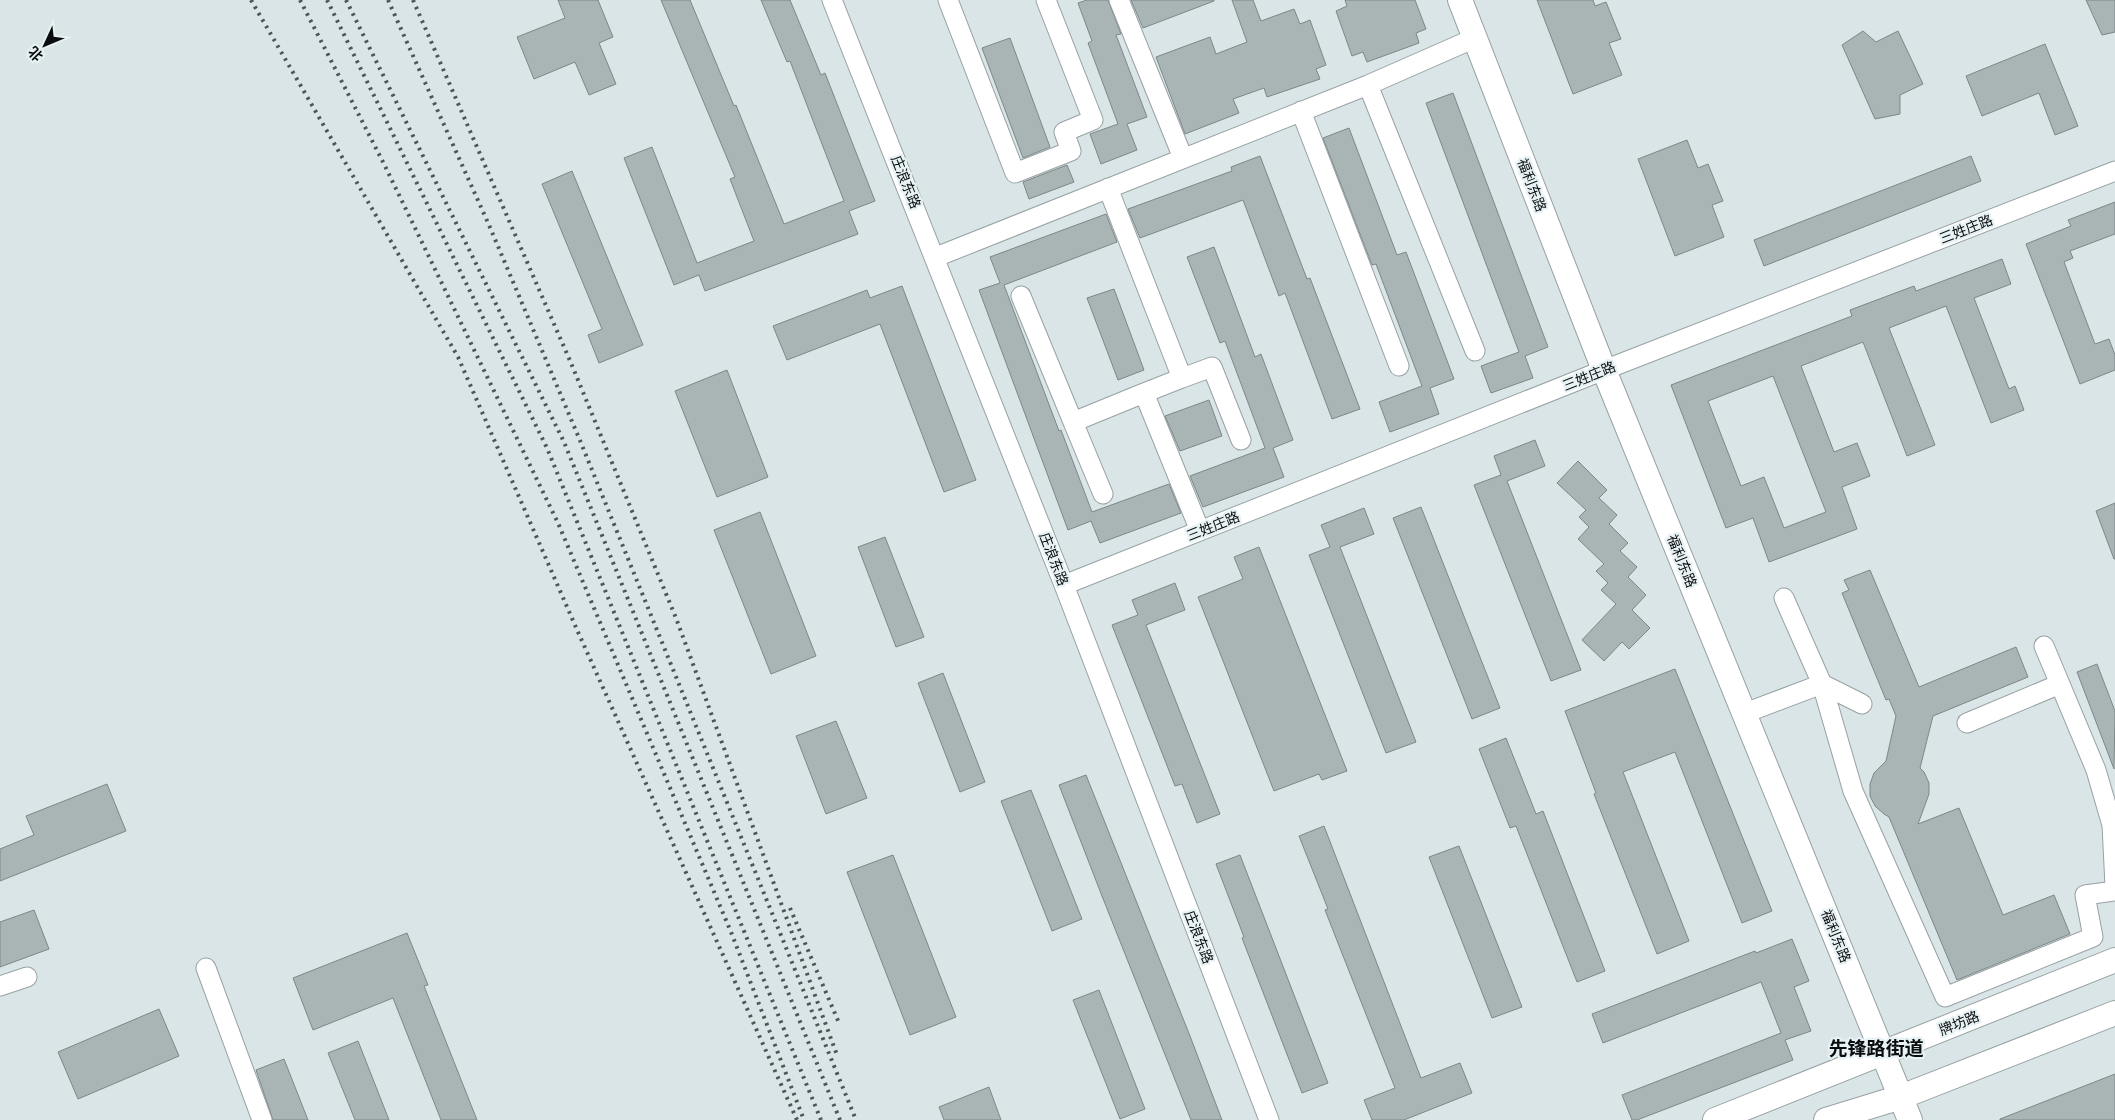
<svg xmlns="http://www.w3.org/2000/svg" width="2115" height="1120" font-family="Inter,'Noto Sans SC',sans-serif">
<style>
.building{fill:#a9b4b5;stroke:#7d8788;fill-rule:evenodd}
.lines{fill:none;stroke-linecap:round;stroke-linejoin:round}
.minor-casing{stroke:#97a1a3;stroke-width:21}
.major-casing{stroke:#97a1a3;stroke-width:26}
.minor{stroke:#fff;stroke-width:19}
.major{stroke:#fff;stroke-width:24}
.rail{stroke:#4f5556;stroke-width:4;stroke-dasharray:2.5 5;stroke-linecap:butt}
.labels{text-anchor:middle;stroke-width:4.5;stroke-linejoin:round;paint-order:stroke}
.street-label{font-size:14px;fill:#0a0d0e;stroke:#e7f2f4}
.district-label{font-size:19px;font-weight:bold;fill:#0a0d0e;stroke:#e7f2f4}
</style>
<rect width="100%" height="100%" fill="#dae5e7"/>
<path class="building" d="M558 0H598L613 37 599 43 616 84 589 95 575 62 534 79 517 37 565 18Z
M661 0H690L734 106 736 105 784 224 844 201 790 61 787 62 761 0H790L821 75 825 73 875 201 849 211 858 234 705 291 699 275 674 285 624 158 652 147 697 263 754 241 730 179 735 177Z
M1087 0H1108L1121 34 1116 35 1147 117 1127 124 1137 150 1101 164 1090 134 1118 124 1088 43 1092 41 1078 3Z
M1131 0H1214V1L1143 28Z
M1232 0H1253L1261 21 1294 9 1300 24 1310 20 1326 65 1316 69 1320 79 1267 97 1264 88 1233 99 1239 113 1185 134 1156 57 1210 37 1216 54 1247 42Z
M1345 0H1415L1426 29 1416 33 1419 43 1367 62 1363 52 1352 56 1336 11 1347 6Z
M1537 0H1593L1595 6 1606 2 1621 39 1609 43 1622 75 1573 94Z
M2086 0H2115V32L2102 35Z
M1863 31 1876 42 1898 31 1923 84 1900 95V114L1875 119 1842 45Z
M1010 38 1050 147 1023 158 982 48Z
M2045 44 2078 126 2055 135 2039 93 1982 116 1966 76Z
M1453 93 1548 347 1525 356 1533 378 1491 393 1481 366 1519 352 1426 103Z
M1349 128 1397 255 1406 252 1454 379 1430 388 1439 414 1390 432 1379 402 1422 386 1376 264 1372 265 1323 138Z
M1687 140 1698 168 1708 164 1723 201 1712 205 1724 237 1675 256 1638 159Z
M1260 156 1307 279 1310 278 1360 409 1332 419 1285 293 1279 296 1243 200 1140 238 1128 209 1232 171 1231 167Z
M1971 156 1981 181 1764 266 1754 240Z
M1067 165 1074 182 1029 199 1023 182Z
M572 171 643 345 599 363 588 335 602 329 542 184Z
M2115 202V234L2070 251 2073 258 2064 262 2095 344 2109 339 2115 355V370L2080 384 2026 244 2071 226 2068 220Z
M1106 214 1117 242 1004 285 1059 431 1061 430 1092 512 1169 484 1181 513 1100 543 1091 521 1068 530 979 290 1000 283 990 257Z
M1214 247 1255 357 1261 354 1293 440 1273 448 1284 477 1203 507 1190 476 1265 448 1225 341 1220 343 1187 257Z
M2002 259 2011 284 1974 298 2009 389 2015 386 2024 410 1991 423 1946 306 1889 328 1935 445 1907 456 1863 342 1801 366 1834 452 1857 443 1870 476 1842 487 1857 529 1769 562 1753 518 1726 528 1671 385 1852 316 1850 310 1914 286 1916 291ZM1773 376 1826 512 1784 528 1764 477 1741 486 1708 401Z
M902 286 976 480 944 492 880 324 787 360 773 326 867 290 870 298Z
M1114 289 1144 370 1118 380 1087 298Z
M727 370 768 477 717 497 675 391Z
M1209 400 1222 436 1180 451 1165 416Z
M1535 440 1545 466 1507 481 1581 670 1551 681 1474 485 1501 475 1494 456Z
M1578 461 1607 490 1599 498 1617 515 1609 524 1628 543 1620 551 1637 567 1628 577 1646 595 1632 610 1650 628 1629 649 1622 642 1604 661 1582 640 1616 604 1601 590 1608 583 1596 571 1604 564 1578 539 1589 527 1579 517 1586 510 1557 483Z
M2115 503V559H2114L2096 511Z
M1421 507 1500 708 1472 719 1393 518Z
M1364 508 1374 534 1340 547 1416 742 1386 753 1309 555 1330 547 1321 525Z
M760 512 816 656 771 674 714 530Z
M885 537 924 637 896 647 858 547Z
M1259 547 1347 771 1322 780 1319 774 1274 791 1198 597 1243 579 1234 557Z
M1870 570 1919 687 2016 647 2028 677 1933 716 1920 768 1924 772 1929 783V794L1918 824 1959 808 2003 915 2054 895 2070 934 1957 980 1889 817 1884 814 1875 806 1870 796V784L1874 773 1886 761 1896 716 1889 699 1886 700 1842 593 1849 590 1844 580Z
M1175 583 1185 610 1146 625 1220 814 1197 823 1182 784 1175 786 1112 625 1138 615 1132 600Z
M2097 664 2115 711 2114 769 2077 672Z
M1675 669 1772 911 1742 923 1675 752 1623 772 1689 941 1657 954 1594 794 1596 793 1565 711Z
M943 673 985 782 960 792 918 683Z
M836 721 867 798 826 814 796 736Z
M1506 738 1536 814 1543 811 1605 971 1577 982 1516 826 1510 828 1479 749Z
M1086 775 1190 1036 1222 1120H1191L1100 891 1059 785Z
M107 784 126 831 0 881V849L34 835 26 816Z
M1031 790 1082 919 1052 931 1001 801Z
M1324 826 1421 1078 1460 1063 1472 1093 1404 1120H1372L1364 1100 1395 1088 1325 910 1328 909 1299 836Z
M1459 846 1522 1007 1492 1018 1429 857Z
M893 855 956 1017 910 1035 847 872Z
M1240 855 1328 1083 1302 1093 1242 938 1244 937 1216 864Z
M34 910 49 949 0 967V922Z
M407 933 428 985 424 986 477 1120H441L393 998 313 1030 293 978Z
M1792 939 1809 981 1794 987 1811 1031 1785 1040 1793 1060 1637 1120H1632L1622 1095 1781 1033 1761 982 1603 1043 1592 1014 1755 951 1756 953Z
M1099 990 1145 1109 1120 1119 1073 1000Z
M159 1009 179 1056 78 1099 58 1052Z
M358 1041 389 1120H355L328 1053Z
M284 1059 308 1120H273L256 1070Z
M2115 1074V1120H2000V1119Z
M989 1087 1001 1120H944L939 1107Z"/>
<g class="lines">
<defs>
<path id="minor" d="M832 0 1064 585 1269 1120
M948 0 1015 173 1071 151 1064 132 1093 120 1046 0
M1119 0 1183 158
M1368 85 1475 351
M1301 111 1399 366
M1108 188 1182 378 1212 367 1241 440
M936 257 1368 85 1475 38
M1021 296 1073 422
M1144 393 1182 378
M1103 494 1073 422 1144 393 1200 531
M1064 585 1604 370 2115 171
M1784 598 1822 684 1853 791 1945 997 2093 937 2085 895 2115 891
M2044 646 2096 770 2112 825 2115 886
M1745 713 1822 684 1862 704
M1967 723 2060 684
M206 968 262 1120
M0 986 27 977"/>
<path id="major" d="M1460 0 1604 370 1910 1120
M1715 1120 2115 960
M1826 1120 1901 1097 2115 1013"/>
</defs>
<use href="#minor" class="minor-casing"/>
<use href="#major" class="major-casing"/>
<use href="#minor" class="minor"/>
<use href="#major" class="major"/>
<path class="rail" d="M251 0 458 357 578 632 797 1120
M300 0 384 164 558 523 731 932 804 1120
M327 0 547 448 821 1120
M346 0 564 442 840 1120
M388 0 489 225 579 438 856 1120
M413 0 571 363 676 618 837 1055
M790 908 839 1023"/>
</g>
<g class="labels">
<g class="street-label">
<text transform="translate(906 182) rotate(68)" y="5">庄浪东路</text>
<text transform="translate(1532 185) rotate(69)" y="5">福利东路</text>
<text transform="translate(1966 229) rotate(-21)" y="5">三姓庄路</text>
<text transform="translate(1589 376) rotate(-22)" y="5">三姓庄路</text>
<text transform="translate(1213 526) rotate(-22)" y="5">三姓庄路</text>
<text transform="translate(1054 559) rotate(69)" y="5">庄浪东路</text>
<text transform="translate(1682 561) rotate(68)" y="5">福利东路</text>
<text transform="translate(1836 936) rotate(68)" y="5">福利东路</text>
<text transform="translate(1199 937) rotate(69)" y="5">庄浪东路</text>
<text transform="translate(1959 1023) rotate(-22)" y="5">牌坊路</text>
</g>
<g class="district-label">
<text x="1876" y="1055">先锋路街道</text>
</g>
</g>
<g transform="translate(45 45) rotate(226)" stroke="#e7f2f4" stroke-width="4" paint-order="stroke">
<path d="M0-4L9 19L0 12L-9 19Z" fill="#0a0d0e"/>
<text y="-8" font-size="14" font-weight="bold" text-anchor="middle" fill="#0a0d0e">北</text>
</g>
</svg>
